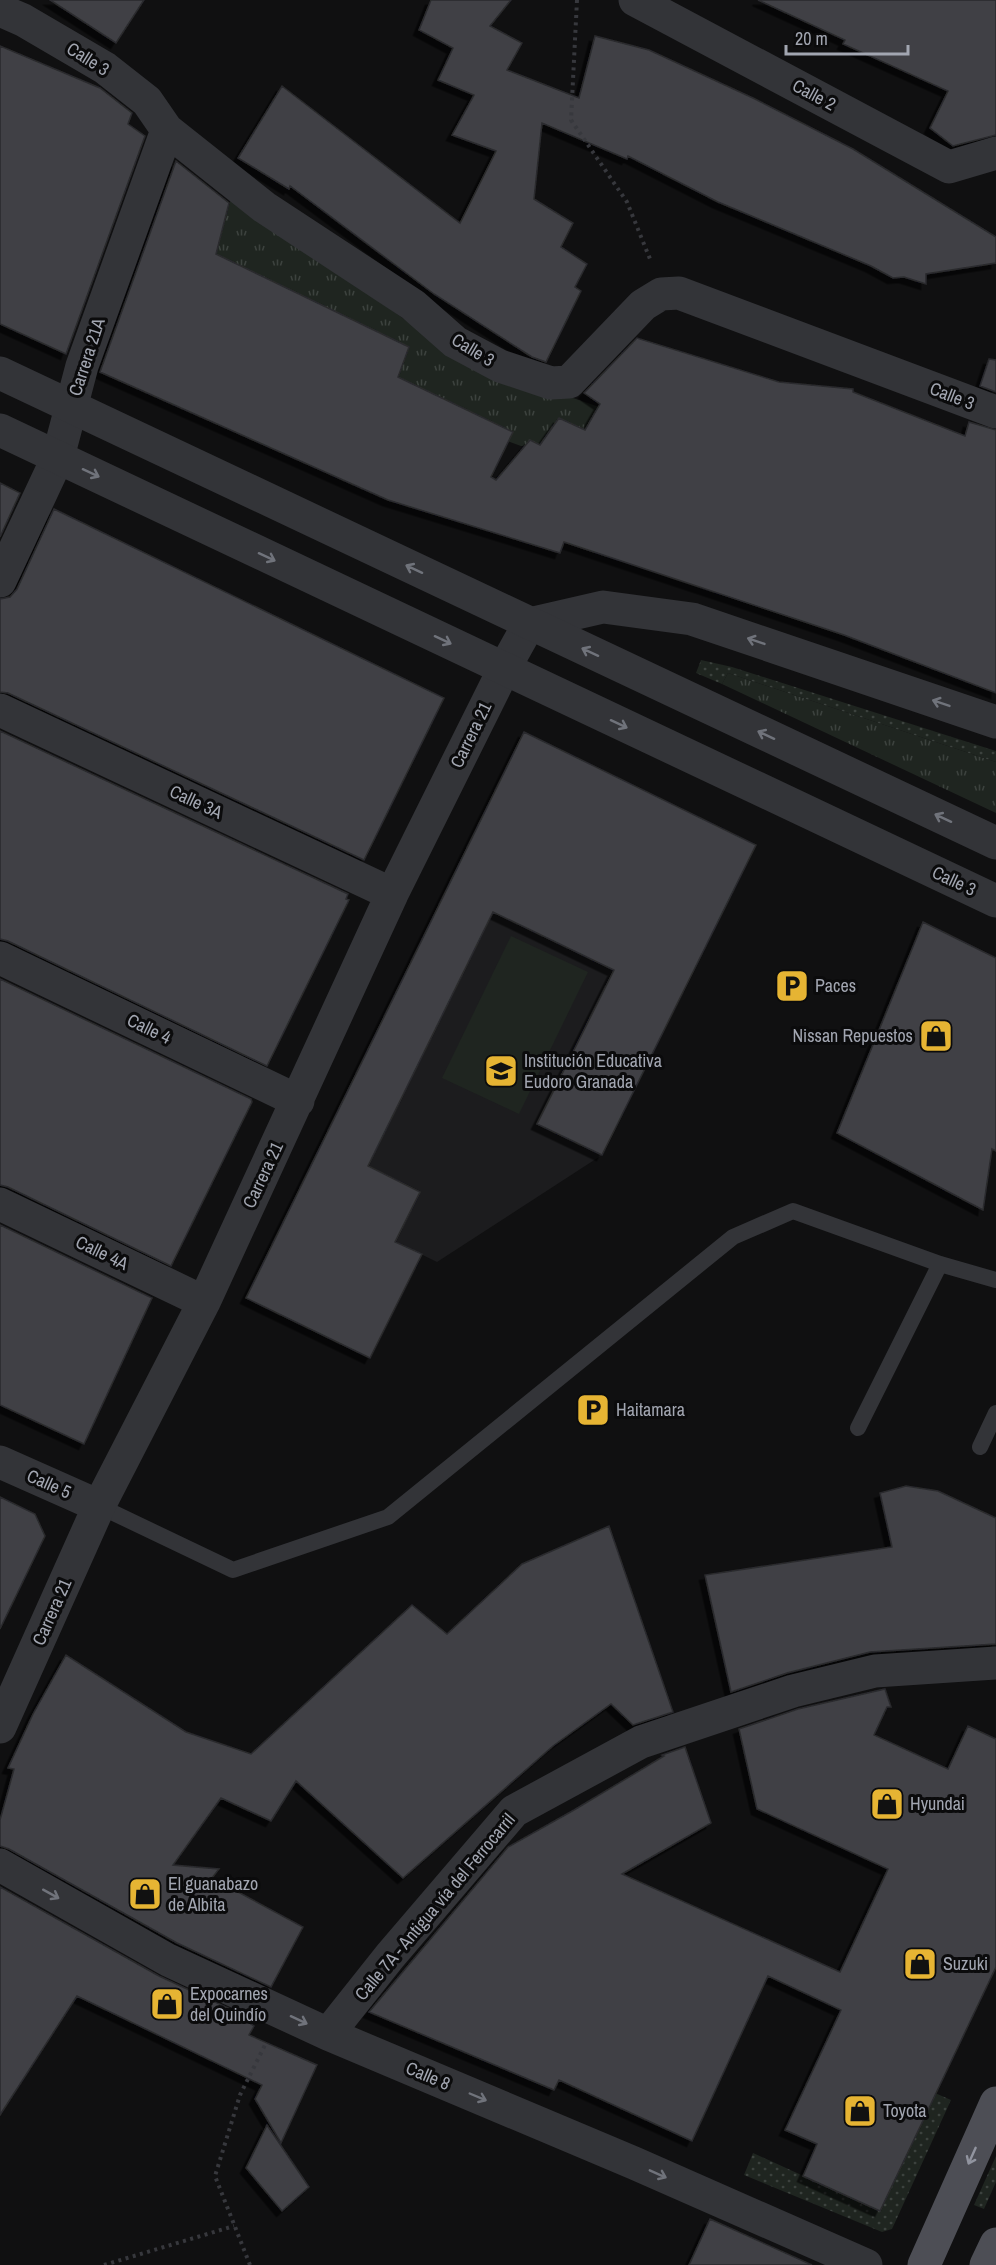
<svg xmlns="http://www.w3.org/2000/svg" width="996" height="2265" font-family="'Archivo Narrow',sans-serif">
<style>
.built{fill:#1c1c1e}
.grass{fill:url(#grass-tufts)}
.park{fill:url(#park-dots)}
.pitch{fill:#1f2520}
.building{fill:#3f4044;stroke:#2a2a2d;stroke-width:1.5;filter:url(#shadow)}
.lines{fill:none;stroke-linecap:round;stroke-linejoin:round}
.path{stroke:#37383d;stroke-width:4;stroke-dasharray:3 4.5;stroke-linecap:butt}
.service{stroke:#333438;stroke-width:16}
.minor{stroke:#333438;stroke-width:33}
.tertiary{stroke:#333438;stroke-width:33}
.primary{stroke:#4d4e55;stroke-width:33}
.oneway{stroke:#70737b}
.oneway2{stroke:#91949f}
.labels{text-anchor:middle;stroke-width:6;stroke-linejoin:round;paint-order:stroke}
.street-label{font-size:18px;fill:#a2a6b1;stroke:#0b0b0c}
.poi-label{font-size:18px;fill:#a2a6b1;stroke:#0b0b0c;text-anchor:start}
</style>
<defs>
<pattern id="grass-tufts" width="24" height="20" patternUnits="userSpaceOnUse" patternTransform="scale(1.5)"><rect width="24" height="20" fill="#1f2520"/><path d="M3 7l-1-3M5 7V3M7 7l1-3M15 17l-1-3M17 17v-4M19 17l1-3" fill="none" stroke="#3c423e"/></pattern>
<pattern id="park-dots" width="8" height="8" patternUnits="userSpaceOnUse" patternTransform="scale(1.5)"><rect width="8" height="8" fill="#1f2520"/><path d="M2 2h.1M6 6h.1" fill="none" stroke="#3c423e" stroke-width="1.8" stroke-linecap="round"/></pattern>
<filter id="shadow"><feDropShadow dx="-5.5" dy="5.5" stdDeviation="0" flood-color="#0009"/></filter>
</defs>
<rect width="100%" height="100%" fill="#101011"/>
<path class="built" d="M479 822 711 935 602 1155 437 1262 298 1194Z"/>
<path class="grass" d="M232 195 476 371 551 396 573 398 712 446H521L491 435 496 424 432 393 397 381 409 348 216 254Z
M728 673 996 762V813L722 684Z"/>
<path class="park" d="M701 660 732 667 996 751V762L728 673 722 684 696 673Z
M935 2093 951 2100 892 2229 882 2232 744 2175 753 2153 880 2211Z
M996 2156V2182L984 2209 974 2205Z"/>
<path class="pitch" d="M511 936 588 972 519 1114 442 1078Z"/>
<path class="building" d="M50 0H144L116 43Z
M431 0H511L490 26 522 43 507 70 579 98 595 36 649 50 753 98 853 149 996 237V263L926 274V284L904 277 893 278 871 266 718 202 628 156 627 159 542 123 534 199 573 223 561 247 587 264 575 287 581 291 546 362 532 357 434 294 290 186 289 189 238 158 282 86 460 223 496 151 452 135 474 95 438 80 453 48 419 30Z
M758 0H996V135L953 146 930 128 948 91 843 44 845 40Z
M0 46 100 88 132 113 128 124 145 136 66 354 0 324Z
M176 161 229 203 216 254 409 347 398 377 513 432 491 477 496 480 530 440 540 445 559 418 585 430 600 404 584 393 637 338 779 382 853 389V392L965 436 969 422 996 430V693L844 635 564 542 560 553 388 500 100 372Z
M989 359 996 360V392L980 386Z
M0 483 20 493 0 537Z
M54 509 444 698 364 860 8 693 0 692V599L10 597 17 589Z
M0 731 348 894 346 899 349 900 267 1066 8 941 0 939Z
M524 732 756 845 602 1155 537 1124 614 970 493 912 368 1166 420 1192 395 1242 422 1254 370 1358 246 1298Z
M923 922 996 958V1151L992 1149 983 1210 837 1133Z
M0 979 251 1099 252 1102 171 1266 8 1187 0 1185Z
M0 1225 152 1298 84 1444 0 1405Z
M906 1486 938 1491 996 1518V1644L870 1652 787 1673 731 1692 705 1575 892 1547 880 1493Z
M0 1497 35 1514 45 1536 0 1629Z
M609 1526 673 1712 633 1725 611 1704 553 1746 403 1878 296 1781 271 1821 221 1798 173 1865 219 1869 212 1878 303 1927 271 1987 177 1943 9 1849 0 1846V1820L14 1769 8 1768 33 1714 66 1655 186 1732 251 1754 412 1605 447 1634 522 1564Z
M885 1689 891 1707H887L874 1735 948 1769 968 1726 996 1739V1967L880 2211 803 2176 817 2144 785 2130 841 2010 768 1976 692 2141 559 2080 554 2090 369 2012 508 1847 574 1810 664 1756 662 1755 685 1747 711 1823 622 1874 840 1972 888 1869 757 1809 739 1729 798 1709Z
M0 1887 159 1976 254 2020 251 2024 254 2026 249 2035 317 2065 281 2143 255 2099 262 2085 77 1996 0 2115Z
M267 2125 309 2187 282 2211 246 2168Z
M710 2219 812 2265H689Z"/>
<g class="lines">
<path class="path" d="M577 0 571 120 627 202 650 259
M104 2265 234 2226
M250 2265 215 2176 240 2095 265 2045"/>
<path class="service" d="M858 1428 940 1264
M980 1447 996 1413
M99 1506 233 1570 388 1517 733 1237 793 1211 940 1264 996 1280"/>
<path class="minor" d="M635 0 949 167 996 153
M0 10 23 20 105 68 147 101 167 130 264 207 413 305 455 342 500 366 551 383 569 382 643 305 661 294 679 293 996 412
M0 581 58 457 82 366 167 130
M0 710 392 894
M0 958 298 1101
M0 1204 204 1302
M0 1462 99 1506
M0 1727 99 1506 204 1302 392 894 504 669 529 624 603 607 692 619 996 722
M0 1865 168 1960 328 2034 634 2163 866 2265
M328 2034 390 1956 514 1811 641 1742 793 1691 875 1671 996 1663"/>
<path class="tertiary" d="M0 373 996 843
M0 430 996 901"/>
<path class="primary" d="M924 2265 996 2103
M986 2265 996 2244"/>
</g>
<defs><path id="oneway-shaft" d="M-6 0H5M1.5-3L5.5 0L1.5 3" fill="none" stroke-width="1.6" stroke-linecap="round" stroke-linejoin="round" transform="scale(1.5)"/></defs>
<g class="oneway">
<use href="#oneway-shaft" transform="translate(91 473) rotate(25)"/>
<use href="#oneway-shaft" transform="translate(267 557) rotate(25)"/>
<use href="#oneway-shaft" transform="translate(414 569) rotate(-155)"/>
<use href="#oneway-shaft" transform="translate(443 640) rotate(25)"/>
<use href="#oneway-shaft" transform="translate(756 641) rotate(-161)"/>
<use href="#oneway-shaft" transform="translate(590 652) rotate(-155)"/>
<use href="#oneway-shaft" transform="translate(941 703) rotate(-161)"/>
<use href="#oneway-shaft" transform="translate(619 724) rotate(25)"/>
<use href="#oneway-shaft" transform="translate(766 735) rotate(-155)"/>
<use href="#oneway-shaft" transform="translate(943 818) rotate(-155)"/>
<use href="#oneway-shaft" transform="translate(51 1894) rotate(29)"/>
<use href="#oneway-shaft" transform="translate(299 2020) rotate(25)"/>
<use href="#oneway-shaft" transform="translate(478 2097) rotate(23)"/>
<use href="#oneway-shaft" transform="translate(658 2174) rotate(24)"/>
</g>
<use class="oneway2" href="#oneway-shaft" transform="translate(972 2156) rotate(114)"/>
<defs>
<symbol id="parking-square" viewBox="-11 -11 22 22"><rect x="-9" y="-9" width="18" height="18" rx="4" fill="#e6b433" stroke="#0b0b0c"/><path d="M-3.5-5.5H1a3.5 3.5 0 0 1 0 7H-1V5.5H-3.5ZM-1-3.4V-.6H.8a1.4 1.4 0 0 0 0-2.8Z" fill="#111"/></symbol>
<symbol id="shop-square" viewBox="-11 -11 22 22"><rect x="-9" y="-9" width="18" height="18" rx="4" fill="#e6b433" stroke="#0b0b0c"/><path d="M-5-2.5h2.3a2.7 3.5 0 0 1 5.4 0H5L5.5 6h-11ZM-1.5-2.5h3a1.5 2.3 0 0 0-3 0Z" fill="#111"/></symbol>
<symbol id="school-square" viewBox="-11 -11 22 22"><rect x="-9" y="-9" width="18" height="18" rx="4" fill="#e6b433" stroke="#0b0b0c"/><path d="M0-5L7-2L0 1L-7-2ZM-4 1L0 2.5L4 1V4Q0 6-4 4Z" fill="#111"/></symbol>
</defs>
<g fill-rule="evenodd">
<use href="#parking-square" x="773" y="967" width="38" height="38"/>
<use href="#shop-square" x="917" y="1017" width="38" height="38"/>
<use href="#school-square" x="482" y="1052" width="38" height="38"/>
<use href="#parking-square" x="574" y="1391" width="38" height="38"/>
<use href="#shop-square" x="868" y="1785" width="38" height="38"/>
<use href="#shop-square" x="126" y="1875" width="38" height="38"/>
<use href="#shop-square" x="901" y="1945" width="38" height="38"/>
<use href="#shop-square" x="148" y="1985" width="38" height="38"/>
<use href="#shop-square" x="841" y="2092" width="38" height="38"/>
</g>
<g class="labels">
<g class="street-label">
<text transform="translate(88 59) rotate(32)" y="6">Calle 3</text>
<text transform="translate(814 95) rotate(28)" y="6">Calle 2</text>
<text transform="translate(473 350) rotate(31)" y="6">Calle 3</text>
<text transform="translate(87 357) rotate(-72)" y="6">Carrera 21A</text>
<text transform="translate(952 396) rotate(21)" y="6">Calle 3</text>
<text transform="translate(471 735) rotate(-64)" y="6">Carrera 21</text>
<text transform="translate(196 802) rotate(25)" y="6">Calle 3A</text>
<text transform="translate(954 881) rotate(25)" y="6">Calle 3</text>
<text transform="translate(149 1029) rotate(26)" y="6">Calle 4</text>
<text transform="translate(263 1175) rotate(-65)" y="6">Carrera 21</text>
<text transform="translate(102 1253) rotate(26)" y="6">Calle 4A</text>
<text transform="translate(49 1484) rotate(24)" y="6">Calle 5</text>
<text transform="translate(52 1612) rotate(-66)" y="6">Carrera 21</text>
<text transform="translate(435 1907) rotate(-50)" y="6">Calle 7A - Antigua vía del Ferrocarril</text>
<text transform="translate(428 2076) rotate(23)" y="6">Calle 8</text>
</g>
<g class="poi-label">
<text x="815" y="992">Paces</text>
<text x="913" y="1042" text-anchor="end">Nissan Repuestos</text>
<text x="524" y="1067">Institución Educativa<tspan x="524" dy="21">Eudoro Granada</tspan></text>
<text x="616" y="1416">Haitamara</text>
<text x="910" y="1810">Hyundai</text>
<text x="168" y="1890">El guanabazo<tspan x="168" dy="21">de Albita</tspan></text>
<text x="943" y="1970">Suzuki</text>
<text x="190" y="2000">Expocarnes<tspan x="190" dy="21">del Quindío</tspan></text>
<text x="883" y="2117">Toyota</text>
</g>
</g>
<path d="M786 45v9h122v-9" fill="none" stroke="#a2a6b1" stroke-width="3"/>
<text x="795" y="45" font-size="18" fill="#a2a6b1" stroke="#0b0b0c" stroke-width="4.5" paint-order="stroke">20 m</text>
</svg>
